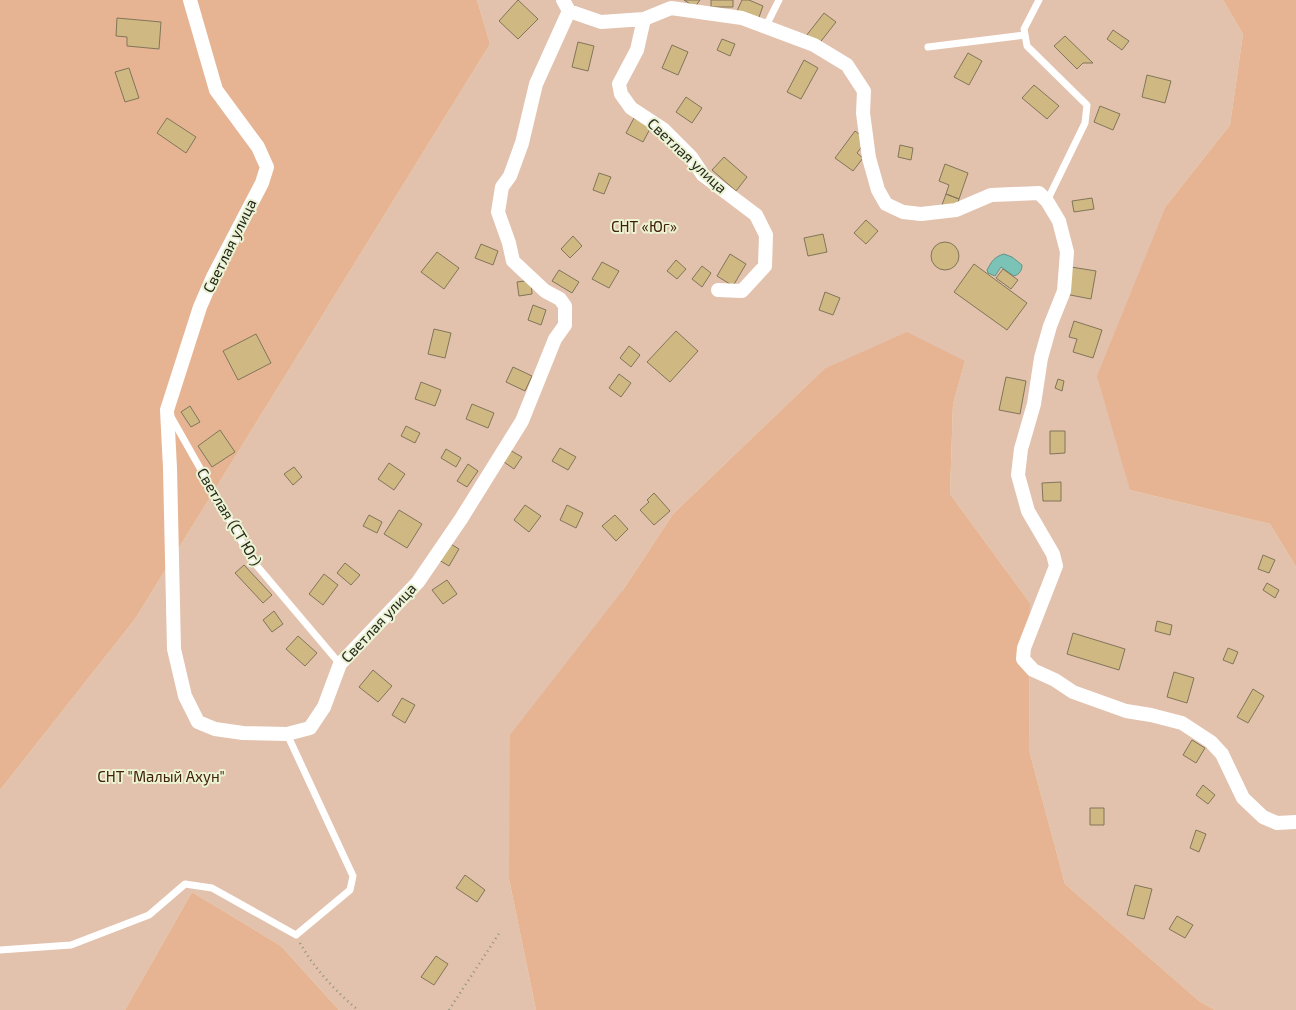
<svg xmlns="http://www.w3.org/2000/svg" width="1296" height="1010" font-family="'Exo 2',sans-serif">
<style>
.green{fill:#e2c1ad}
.forest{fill:#e7b493}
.water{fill:#7bc3b6;stroke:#619488}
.building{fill:#d0b883;stroke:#81755a}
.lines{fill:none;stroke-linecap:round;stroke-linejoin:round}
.path{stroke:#8e937d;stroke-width:2.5;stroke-dasharray:1 4;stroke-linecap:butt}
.service{stroke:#fff;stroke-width:7}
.minor{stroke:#fff;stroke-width:14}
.labels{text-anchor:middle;stroke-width:4;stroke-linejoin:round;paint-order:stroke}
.street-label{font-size:15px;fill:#25281c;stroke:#ecf3d4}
.park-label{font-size:15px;fill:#422108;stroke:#ecf3d4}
</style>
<rect width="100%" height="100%" fill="#ecf3d4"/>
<path class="green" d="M477 0H1223L1243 34 1230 125 1166 206 1130 490 1270 524 1296 567V1010H1215L1199 1001 1065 884 1029 750 1030 603 950 494 953 404 965 361 824 369 673 514 623 590 509 879 536 1010H339L281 946 192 892 125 1010H0V790L135 619 490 44Z"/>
<path class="forest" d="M0 0H477L490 44 135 619 0 790Z
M1223 0H1296V567L1270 524 1130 490 1097 376 1166 206 1230 125 1243 34Z
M907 332 965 361 953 404 950 494 1030 603 1029 750 1065 884 1199 1001 1215 1010H536L509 879 510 735 623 590 673 514 824 369Z
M192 892 281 946 339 1010H125Z"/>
<path class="water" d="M1004 254 1012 257 1022 265C1022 270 1020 274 1014 276L1001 267 995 276 988 273 987 270C992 261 994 257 1004 254Z"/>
<path class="building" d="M518 0 538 19 518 39 499 21Z
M684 0H700L695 7Z
M711 0H733V7H711Z
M742 0H749L763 6 758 20 737 11Z
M824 13 836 22 818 45 806 36Z
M117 18 161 22 159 49 127 46V37L116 36Z
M1113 30 1129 41 1122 50 1107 39Z
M1065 36 1093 63H1083L1077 69 1054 46Z
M722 39 735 44 730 56 717 50Z
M578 42 594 46 588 71 572 67Z
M672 45 688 52 678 75 662 68Z
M968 53 982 61 969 85 954 77Z
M804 60 818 68 801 99 787 92Z
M129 68 139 98 125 102 115 72Z
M1147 75 1171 81 1165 103 1142 97Z
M1034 85 1059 106 1047 119 1022 98Z
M686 97 702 108 692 123 676 112Z
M1100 106 1120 114 1113 130 1094 122Z
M167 118 196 137 186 153 157 133Z
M634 118 651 127 643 142 626 133Z
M855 131 867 140 857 153 863 158 853 171 835 158Z
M900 145 913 148 911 160 898 157Z
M724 157 747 177 736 191 712 170Z
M945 164 968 173 959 199 946 194 949 185 939 181Z
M599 173 611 177 604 194 593 190Z
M946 194 959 199 955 210 942 205Z
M1092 198 1094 209 1074 212 1072 201Z
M866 220 878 231 866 244 854 233Z
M823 234 827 252 808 256 804 238Z
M573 236 582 246 570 258 561 249Z
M931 256a14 14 0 1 1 28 0a14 14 0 1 1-28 0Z
M481 244 498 251 493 265 475 258Z
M437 252 459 268 444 289 421 272Z
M730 254 746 264 733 286 717 276Z
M676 260 686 269 677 279 667 271Z
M602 262 619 271 609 288 592 279Z
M974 264 1027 303 1007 330 954 292Z
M702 266 711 273 702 287 692 279Z
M1071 267 1096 271 1091 299 1065 294Z
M1003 269 1018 280 1011 289 996 278Z
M559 270 579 282 572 293 552 281Z
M531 280 532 294 519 296 517 282Z
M825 292 840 298 833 315 819 310Z
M533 305 546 310 541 325 528 320Z
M1074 321 1102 330 1093 358 1073 352 1077 339 1069 337Z
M434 329 451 333 445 358 428 354Z
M676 331 698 351 670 382 647 362Z
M256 334 271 363 238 380 223 351Z
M629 346 640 355 631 367 620 358Z
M513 367 532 376 525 391 506 382Z
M619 374 631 383 621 397 609 388Z
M1006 377 1026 381 1020 414 999 410Z
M1058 379 1064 381 1062 391 1055 388Z
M421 382 441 390 435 406 415 399Z
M472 404 494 413 488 428 466 419Z
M190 406 200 422 191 427 181 412Z
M406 426 420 433 415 443 401 436Z
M220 430 235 452 212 467 198 446Z
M1050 431H1065V453L1050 454Z
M560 448 576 457 568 470 552 461Z
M446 449 461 458 456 467 441 458Z
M508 449 522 457 514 469 501 460Z
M389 463 405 474 394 490 378 479Z
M468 464 478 471 467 487 457 481Z
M294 467 302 477 293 485 284 474Z
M1061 482V501H1043L1042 483Z
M654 493 670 511 654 525 640 510 649 502 647 500Z
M525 505 541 516 529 532 514 520Z
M567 505 583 513 576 528 560 520Z
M399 510 422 524 407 548 384 534Z
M369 515 382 522 377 533 363 526Z
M615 515 628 529 616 541 602 526Z
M449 543 459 549 449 566 439 560Z
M1263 555 1275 560 1269 573 1258 569Z
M345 563 360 575 351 585 337 573Z
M244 565 272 595 263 603 235 573Z
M324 574 338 585 323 605 309 594Z
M447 580 457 594 443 604 432 590Z
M1267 583 1279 590 1275 598 1263 590Z
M274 611 283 624 272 632 263 620Z
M1157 621 1172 625 1170 635 1155 631Z
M1073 633 1125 649 1119 670 1067 654Z
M298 636 317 653 305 666 286 649Z
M1228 648 1238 652 1233 664 1223 660Z
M373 670 392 686 378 702 359 687Z
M1174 672 1194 678 1187 703 1167 697Z
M1253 689 1264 696 1248 723 1237 717Z
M402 698 415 705 405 723 392 715Z
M1192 740 1205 748 1196 763 1183 755Z
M1203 785 1215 795 1208 804 1196 795Z
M1090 808H1104V825H1090Z
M1196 830 1206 834 1199 852 1190 848Z
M465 875 485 890 477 902 456 888Z
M1135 885 1152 889 1144 919 1127 915Z
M1177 916 1193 925 1185 938 1169 929Z
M436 956 448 964 434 985 421 977Z"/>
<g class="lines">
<path class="path" d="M300 943C314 968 336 992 358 1010
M449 1010 500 932"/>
<path class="service" d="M1039 0 1024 29 1027 46 1087 105 1085 123 1047 201
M766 26 779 0
M928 47 1025 35
M170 415 252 560 340 664
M0 950 71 945 149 915 185 884 212 888 296 935 350 890 353 876 287 734"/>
<path class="minor" d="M190 0 216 90 258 147 267 167 262 183 213 277 200 307 167 410 170 468 174 649 185 696 198 722 215 729 243 733 287 734 310 728 324 707 340 664 418 582 461 519 522 421 555 339 565 325V306L560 299 545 291 513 261 509 243 498 212 502 187 510 176 522 143 536 84 569 11 563 0
M569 11 601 22 644 19 671 8 742 18 814 45 847 65 864 91 863 113 869 158 878 190 886 204 903 212 921 214 956 210 991 195 1039 193 1047 201 1059 221 1067 252 1064 291 1050 326 1041 358 1034 404 1021 449 1018 475 1028 511 1053 554 1056 566 1024 648 1023 659 1033 670 1055 680 1073 692 1126 711 1151 715 1182 723 1211 742 1222 754 1243 798 1263 817 1277 823 1296 822
M644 19 637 50 619 84 621 94 631 108 663 129 691 157 703 175 756 215 766 235 765 266 742 291 718 290"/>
</g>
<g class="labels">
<g class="street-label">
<text transform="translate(687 156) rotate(43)" y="5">Светлая улица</text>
<text transform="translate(230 246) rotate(-64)" y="5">Светлая улица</text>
<text transform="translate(229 517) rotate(59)" y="5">Светлая (СТ Юг)</text>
<text transform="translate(379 623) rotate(-47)" y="5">Светлая улица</text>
</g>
<g class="park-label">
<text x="644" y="232">СНТ «Юг»</text>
<text x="161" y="782">СНТ "Малый Ахун"</text>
</g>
</g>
</svg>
